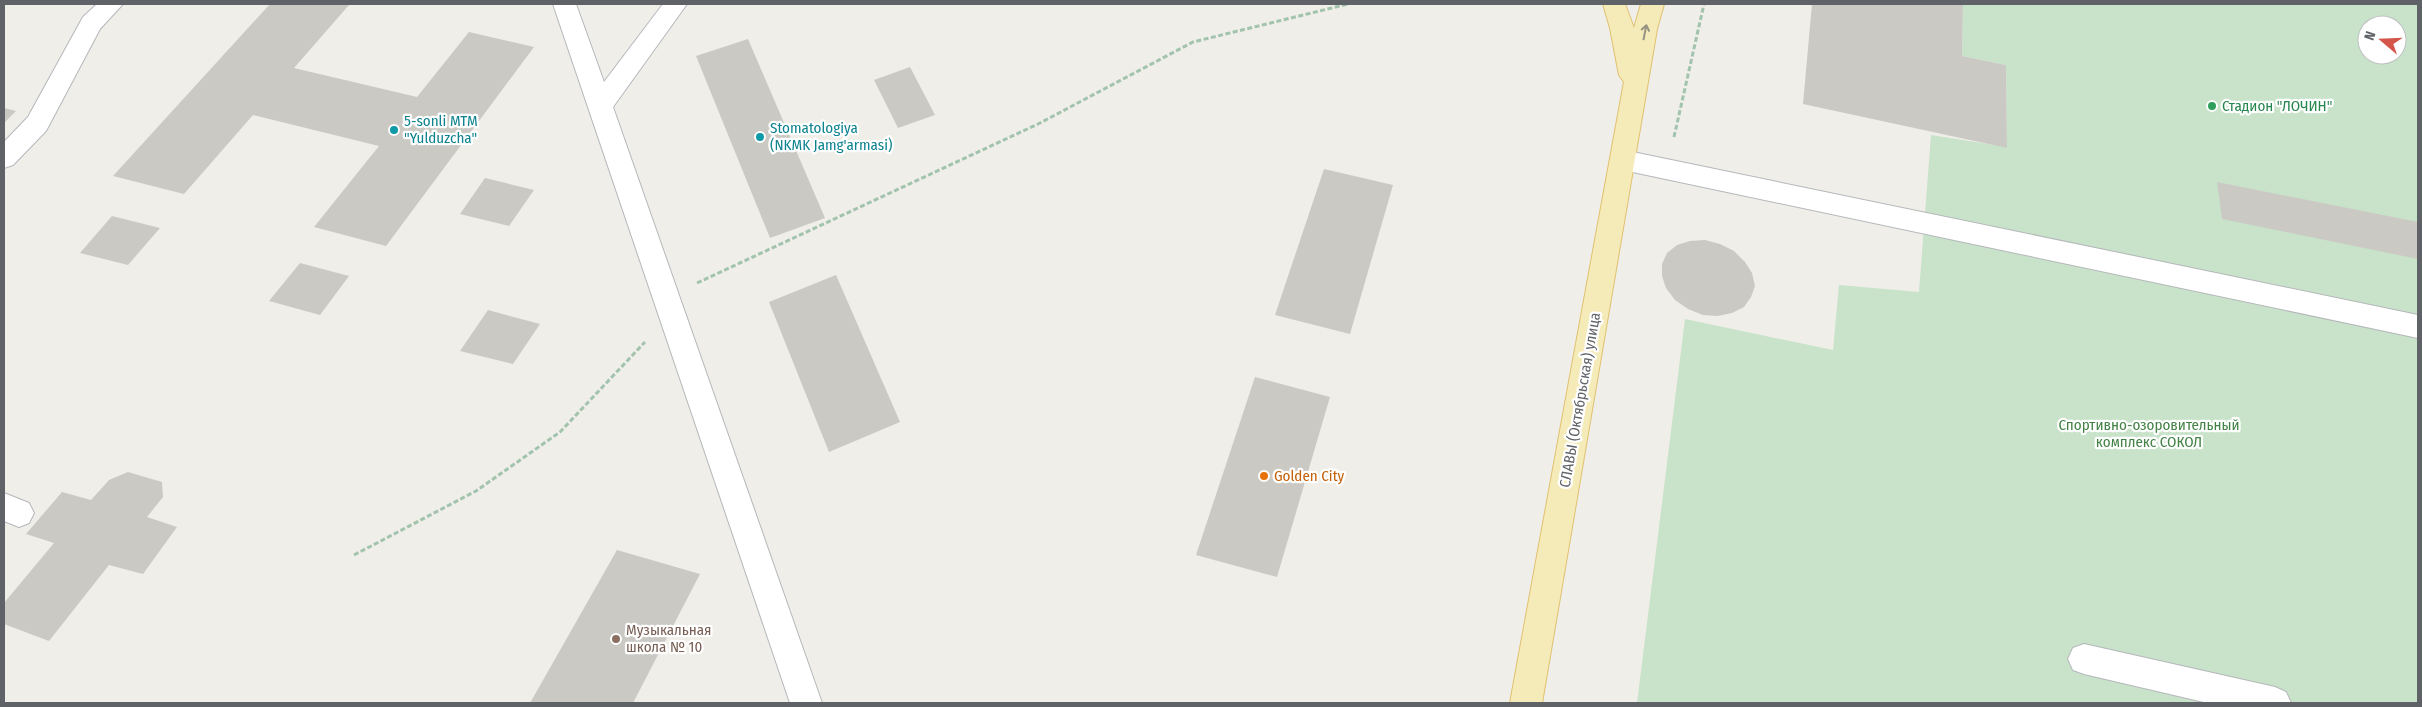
<svg xmlns="http://www.w3.org/2000/svg" width="2422" height="707" font-family="'Fira Sans Condensed',sans-serif">
<style>
.green{fill:#c8e3c9;fill-rule:evenodd}
.building{fill:#cbc9c4}
.lines{fill:none;stroke-linecap:round;stroke-linejoin:round}
.minor-casing{stroke:#b5b7bb;stroke-width:2}
.major-casing{stroke:#e0c171;stroke-width:2}
.path{stroke:#a2c3ac;stroke-width:3;stroke-dasharray:5 2.5;stroke-linecap:butt}
.minor{fill:#fff;fill-rule:evenodd}
.major{fill:#f5ebb8;fill-rule:evenodd}
.oneway{stroke:#949283}
.leisure-dot{fill:#2e9e5b;stroke:#fff;stroke-width:2}
.culture-dot{fill:#0f9aa8;stroke:#fff;stroke-width:2}
.food-dot{fill:#e8710a;stroke:#fff;stroke-width:2}
.education-dot{fill:#8d6e63;stroke:#fff;stroke-width:2}
.labels{text-anchor:middle;stroke-width:4.5;stroke-linejoin:round;paint-order:stroke}
.leisure-label{font-size:15px;fill:#27864d;stroke:#fff;text-anchor:start}
.culture-label{font-size:15px;fill:#0d838f;stroke:#fff;text-anchor:start}
.street-label{font-size:15px;fill:#5f6266;stroke:#fff}
.park-label{font-size:15px;fill:#428345;stroke:#fff}
.food-label{font-size:15px;fill:#c56008;stroke:#fff;text-anchor:start}
.education-label{font-size:15px;fill:#785e54;stroke:#fff;text-anchor:start}
</style>
<rect width="100%" height="100%" fill="#efeee8"/>
<path class="green" d="M1963 4H2418V703H1637L1685 319 1833 350 1839 285 1919 292 1931 135 2007 147 2006 65 1962 56ZM2367 25H2397V55H2367Z"/>
<path class="building" d="M270 4 349 5 294 68 417 97 469 32 534 47 386 246 314 227 379 146 253 115 184 194 113 176Z
M1812 4H1963L1962 56 2006 65 2007 148 1803 104Z
M748 39 825 218 770 238 696 56Z
M910 67 935 115 898 128 874 80Z
M4 108 16 111 4 123Z
M1324 169 1393 185 1350 334 1275 315Z
M485 178 534 190 509 226 460 214Z
M2217 182 2418 222V259L2222 219Z
M112 216 160 228 128 265 80 253Z
M1705 240 1720 244 1734 251 1745 262 1752 273 1755 286 1751 297 1744 307 1732 313 1718 316 1703 315 1688 309 1675 300 1666 288 1662 276V264L1667 253 1677 245 1690 241Z
M300 263 349 276 320 315 269 301Z
M836 275 900 422 829 452 769 302Z
M488 310 540 324 513 364 460 351Z
M1255 377 1330 397 1277 577 1196 555Z
M128 472 162 482 163 497 147 517 177 527 143 574 109 565 49 641 4 624V603L54 543 26 534 62 492 91 500 109 480Z
M617 550 700 574 633 703H530Z"/>
<g class="lines">
<defs>
<path id="minor" d="M97 4H123L100 29 46 131 13 165 4 168V142L28 117 83 17Z
M553 4H576L604 82 663 4H687L613 107 822 703H790Z
M1623 150 2418 315V338L1623 170 1614 167 1610 160 1614 153Z
M4 493 29 503 34 513 29 523 19 527 4 521Z
M2084 644 2275 687 2286 692 2291 703H2208L2084 674 2073 670 2068 659 2073 648Z"/>
<path id="major" d="M1603 4H1625L1634 28 1641 4H1664L1657 29 1542 703H1510L1624 82 1619 75 1610 28Z"/>
</defs>
<use href="#minor" class="minor-casing"/>
<use href="#major" class="major-casing"/>
<path class="path" d="M1674 137 1704 4
M697 283 1038 124 1193 42 1348 4
M354 555 476 491 560 432 645 342"/>
<use href="#minor" class="minor"/>
<use href="#major" class="major"/>
</g>
<defs><path id="oneway-shaft" d="M-6 0H5M1.5-3L5.5 0L1.5 3" fill="none" stroke-width="1.6" stroke-linecap="round" stroke-linejoin="round" transform="scale(1.25)"/></defs>
<use class="oneway" href="#oneway-shaft" transform="translate(1645 32) rotate(-79)"/>
<circle class="leisure-dot" cx="2212" cy="106" r="5"/>
<g class="culture-dot">
<circle cx="394" cy="130" r="5"/>
<circle cx="760" cy="137" r="5"/>
</g>
<circle class="food-dot" cx="1264" cy="476" r="5"/>
<circle class="education-dot" cx="616" cy="639" r="5"/>
<g class="labels">
<g class="leisure-label">
<text x="2222" y="111">Стадион "ЛОЧИН"</text>
</g>
<g class="culture-label">
<text x="404" y="126">5-sonli MTM<tspan x="404" dy="17">"Yulduzcha"</tspan></text>
<text x="770" y="133">Stomatologiya<tspan x="770" dy="17">(NKMK Jamg'armasi)</tspan></text>
</g>
<g class="street-label">
<text transform="translate(1580 400) rotate(-80)" y="5">СЛАВЫ (Октябрьская) улица</text>
</g>
<g class="park-label">
<text x="2149" y="430">Спортивно-озоровительный<tspan x="2149" dy="17">комплекс СОКОЛ</tspan></text>
</g>
<g class="food-label">
<text x="1274" y="481">Golden City</text>
</g>
<g class="education-label">
<text x="626" y="635">Музыкальная<tspan x="626" dy="17">школа № 10</tspan></text>
</g>
</g>
<rect width="2422" height="707" fill="none" stroke="#5f6266" stroke-width="10"/>
<g transform="translate(2382 40) rotate(289)"><circle r="24" fill="#ffffff" stroke="#bfc0c2"/>
<path d="M0-4L9 19L0 12L-9 19Z" fill="#d4554a"/>
<text y="-8" font-size="14" font-weight="bold" text-anchor="middle" fill="#5f6266">N</text>
</g>
</svg>
